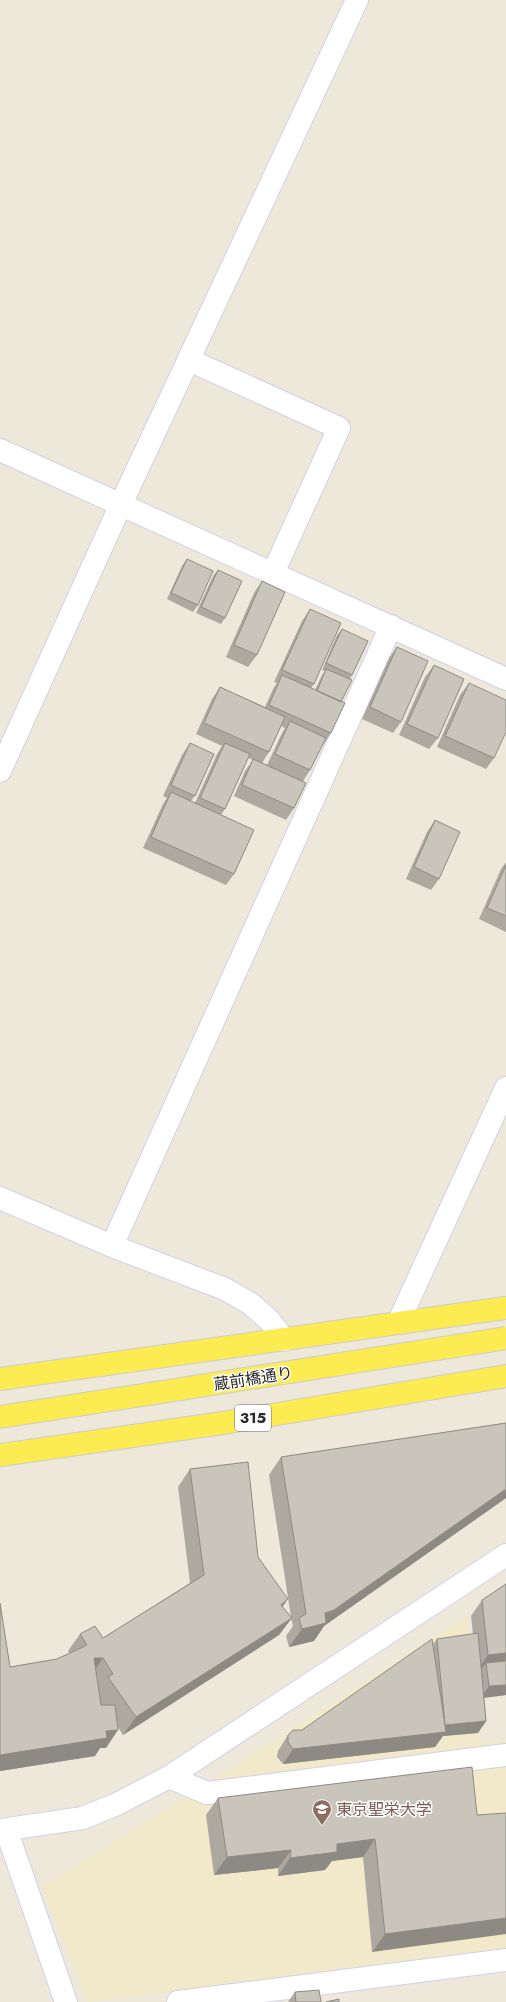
<svg xmlns="http://www.w3.org/2000/svg" width="506" height="2002" font-family="Jost,'Noto Sans JP',sans-serif">
<style>
.education{fill:#f1e9c9}
.lines{fill:none;stroke-linecap:round;stroke-linejoin:round}
.minor-casing{stroke:#d0d1e5;stroke-width:24}
.major-casing{stroke:#ccc;stroke-width:24}
.minor{stroke:#fff;stroke-width:22}
.major{stroke:#fcec51;stroke-width:22}
.major-bridge-casing{stroke:#ccc;stroke-width:24;stroke-linecap:butt}
.major-bridge{stroke:#fcec51;stroke-width:22}
.wall{fill:#ada9a1;fill-rule:evenodd}
.shaded-wall{fill:#8d8a83}
.building{fill:#c9c5bb;stroke:#8d8a83}
.labels{text-anchor:middle;stroke-width:3;stroke-linejoin:round;paint-order:stroke}
.shield{fill:#fff;stroke:#6a6a6a;stroke-width:1}
.shield-label{font-size:15px;font-weight:bold;fill:#2a2a2a}
.street-label{font-size:16px;fill:#2a2a2a;stroke:#fff}
.education-label{font-size:16px;fill:#785e54;stroke:#fff;text-anchor:start}
</style>
<rect width="100%" height="100%" fill="#eee8db"/>
<path class="education" d="M467 1616 479 1742 506 1740V1948L88 2002 42 1887 235 1766Z"/>
<g class="lines">
<defs>
<path id="minor" d="M189 360 339 428 273 573
M0 450 506 679
M0 771 121 504 357 0
M0 1198 112 1246 225 1289 251 1304 269 1320 285 1340
M112 1246 391 626
M398 1323 506 1088
M169 1777 207 1793 506 1755
M6 1829 66 2002
M0 1830 83 1818 117 1804 169 1777 506 1555
M178 2002 506 1960"/>
<path id="major" d="M0 1379 506 1308
M0 1417 149 1394
M0 1455 223 1423 506 1376"/>
</defs>
<use href="#minor" class="minor-casing"/>
<use href="#major" class="major-casing"/>
<use href="#minor" class="minor"/>
<use href="#major" class="major"/>
<defs>
<path id="major-bridge" d="M149 1394 506 1338"/>
</defs>
<use href="#major-bridge" class="major-bridge-casing"/>
<use href="#major-bridge" class="major-bridge"/>
</g>
<path class="wall" d="M187 559 198 605 193 612 167 599 182 566Z
M218 570 225 618 221 624 196 613 213 576Z
M262 581 257 655 248 667 226 657 254 593Z
M310 609 314 684 311 688 315 690 322 675 325 671 322 670 337 635 342 629 352 675 350 679 341 702 331 733 323 745H322L310 770 303 781 294 808 286 820 234 796 245 771 253 760 248 758 225 809 221 815 234 874 226 885 143 848 163 804 167 798 163 796 182 755 190 743 195 796 191 801 195 803 217 754 222 746 196 734 212 699 220 687 265 707 274 687 277 683 274 682 302 621ZM281 726 285 728 282 733 267 765 262 763 269 752Z
M397 647 401 722 393 733 362 719 389 658Z
M434 665 438 738 429 749 399 735 425 677Z
M469 683 494 758 486 769 437 747 460 695Z
M435 820 439 879 431 890 406 879 427 832Z
M506 862V932L479 919 501 869Z
M506 1423V1498L324 1626 314 1641 289 1647 286 1636 293 1626 291 1618 279 1635 123 1735 118 1727 106 1748H100L95 1756 0 1771V1603L10 1667 57 1659 69 1653 68 1651 80 1634 103 1638 190 1583 178 1487 190 1469 258 1557 282 1607 291 1617 269 1475 281 1457Z
M506 1584V1695L484 1698 486 1721 478 1733 443 1736 435 1747 283 1764 277 1757 278 1751 288 1735 302 1730 433 1644 437 1639 473 1634 471 1616 482 1600Z
M218 1798 477 1815 372 1952 363 1857 332 1861 325 1870 278 1876V1868L214 1875 206 1815Z
M295 1992 321 2002H288Z"/>
<path class="shaded-wall" d="M506 1489V1498L324 1626 314 1641 289 1647 302 1629Z
M288 1599 276 1616 281 1605Z
M292 1618 279 1635 123 1735 136 1717Z
M506 1653V1668L486 1663 481 1670 477 1671 488 1655Z
M94 1658H103L91 1676Z
M506 1685V1695L481 1698 489 1686Z
M486 1721 478 1733 443 1736 435 1747 283 1764 293 1749 445 1725Z
M118 1730 106 1748H100L95 1756 0 1771V1755L106 1731Z
M375 1839 363 1857 332 1861 325 1870 278 1876 290 1858 337 1844Z
M291 1850 278 1868 214 1875 227 1857Z
M506 1918V1934L372 1952 385 1934Z"/>
<path class="building" d="M187 559 213 571 198 605 171 593Z
M218 570 242 581 225 618 201 607Z
M262 581 285 592 257 655 234 645Z
M310 609 341 623 314 684 282 670Z
M342 629 368 641 352 675 326 663Z
M397 647 428 661 401 722 370 707Z
M434 665 464 679 438 738 407 724Z
M326 669 352 680 341 702 317 691Z
M282 675 345 703 331 733 269 705Z
M469 683 506 700V732L494 758 445 736Z
M220 687 285 717 269 752 204 723Z
M290 721 326 738 310 770 275 754Z
M190 743 214 754 195 796 171 785Z
M225 743 250 754 225 809 200 798Z
M253 759 306 783 294 808 242 785Z
M171 792 254 830 234 874 151 837Z
M435 820 460 832 439 879 414 867Z
M506 865V916L487 908Z
M506 1423V1489L334 1610 325 1613 326 1623 302 1629 299 1618 306 1614 281 1457Z
M248 1462 258 1557 288 1599 281 1605 292 1618 136 1717 108 1677 113 1674 103 1658H94L101 1705H115L118 1730 106 1731 107 1738 0 1755V1603L10 1667 57 1659 87 1645 80 1634 95 1626 103 1638 204 1575 190 1469Z
M506 1584V1653L488 1655 482 1600Z
M478 1633 486 1721 445 1725 437 1639Z
M432 1639 446 1732 293 1749 288 1742V1735L293 1730H302Z
M506 1661V1685L489 1686 486 1663Z
M472 1767 477 1815 506 1813V1918L385 1934 375 1839 337 1844V1852L290 1858 291 1850 227 1857 218 1798Z
M319 1990 321 2002H296L295 1992Z
M339 1999V2002H326Z"/>
<defs>
<symbol id="university-pin" viewBox="-11 -11 22 30"><path d="M0 17L-7.5 6A9.5 9.5 0 1 1 7.5 6Z" fill="#8d6e63" stroke="#fff"/><path d="M0-5L7-2L0 1L-7-2ZM-4 1L0 2.5L4 1V4Q0 6-4 4Z" fill="#fff"/></symbol>
</defs>
<g fill-rule="evenodd">
<use href="#university-pin" x="311" y="1798" width="22" height="30"/>
</g>
<g class="labels">
<rect class="shield" x="235" y="1405" width="36" height="26" rx="3"/>
<g class="shield-label">
<text x="253" y="1423">315</text>
</g>
<g class="street-label">
<text transform="translate(253 1378) rotate(-9)" y="6">蔵前橋通り</text>
</g>
<g class="education-label">
<text x="336" y="1815">東京聖栄大学</text>
</g>
</g>
</svg>
